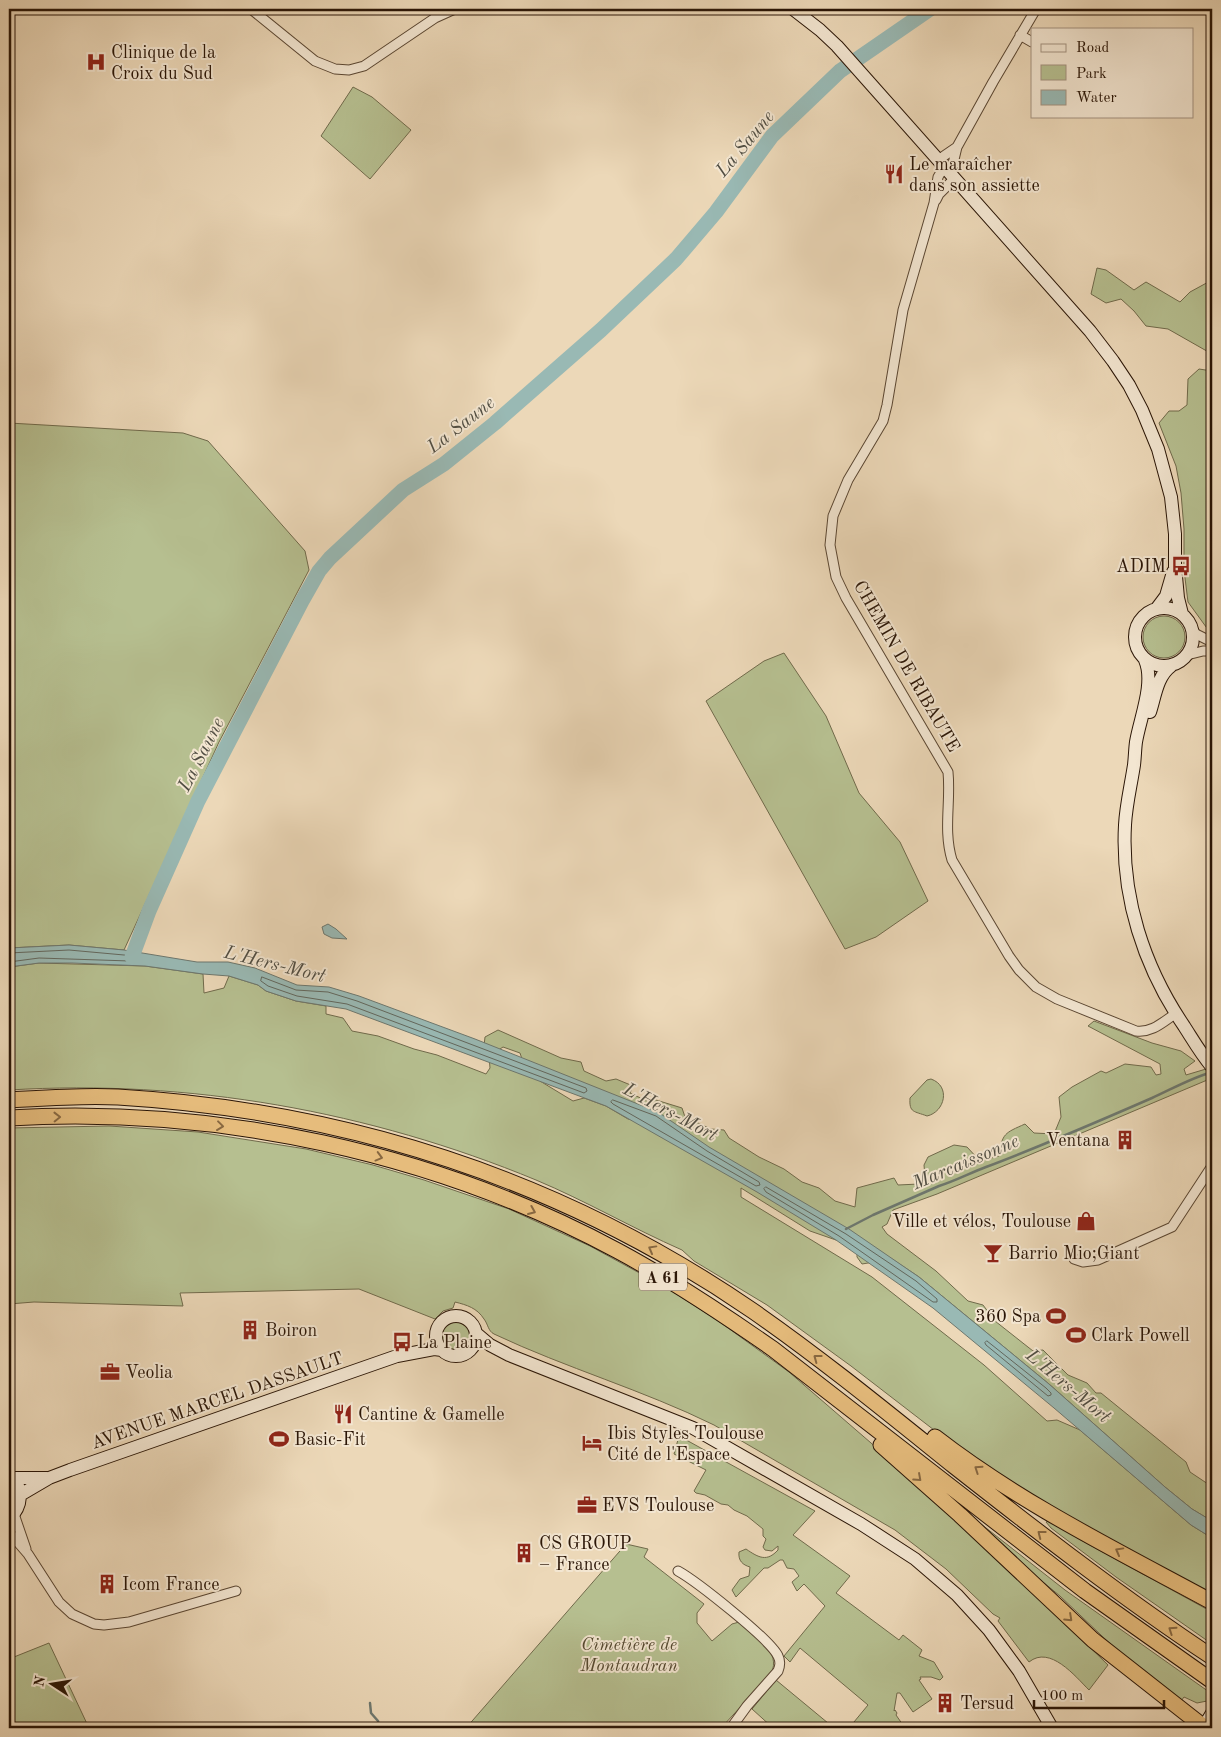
<svg xmlns="http://www.w3.org/2000/svg" width="1221" height="1737" font-family="'Old Standard TT',serif">
<style>
.green{fill:#b6bf90;stroke:#706a4b;fill-rule:evenodd}
.water{fill:#99b9b4;stroke:#6d776e}
.lines{fill:none;stroke-linecap:round;stroke-linejoin:round}
.shore{stroke:#62675d;stroke-width:1}
.stream{stroke:#6d776e;stroke-width:2.5}
.river{stroke:#99b9b4;stroke-width:15}
.street-casing{stroke:#5a4632;stroke-width:11}
.secondary-casing{stroke:#2a1506;stroke-width:14}
.highway-casing{stroke:#2a1506;stroke-width:17}
.street{stroke:#f3e6d1;stroke-width:9}
.secondary{stroke:#f3e6d1;stroke-width:12}
.highway{stroke:#e6bc7c;stroke-width:15}
.oneway{stroke:#886841}
.labels{text-anchor:middle;stroke-width:4;stroke-linejoin:round;paint-order:stroke}
.shield{fill:#f3e6d1;stroke:#665443;stroke-width:1}
.shield-label{font-size:16px;font-weight:bold;fill:#2a1506}
.poi-label{font-size:18px;fill:#2a1506;stroke:#f3e6d1;text-anchor:start}
.street-label{font-size:18px;fill:#2a1506;stroke:#f3e6d1}
.park-label{font-size:18px;font-style:italic;fill:#54482f;stroke:#f3e6d1}
.water-label{font-size:19px;font-style:italic;fill:#514e43;stroke:#f3e6d1}
</style>
<rect width="100%" height="100%" fill="#ecd8b8"/>
<filter id="stains"><feTurbulence type="fractalNoise" baseFrequency=".004" numOctaves="4"/><feColorMatrix values="0 0 0 0 .2 0 0 0 0 .09 0 0 0 0 .02 0 0 0 .5 -.17"/></filter>
<radialGradient id="worn" r=".72"><stop offset=".6" stop-color="#630" stop-opacity="0"/><stop offset="1" stop-color="#630" stop-opacity=".3"/></radialGradient>
<path class="green" d="M353 87 372 97 411 130 370 179 321 136Z
M1097 268 1106 270 1134 290 1146 282 1180 302 1190 292 1212 280V354L1168 329 1146 326 1134 311 1121 299 1106 303 1091 294Z
M1199 369 1212 371V633L1209 631 1188 602 1184 570V529L1181 493 1176 466 1159 423 1169 411H1179L1187 405 1188 379Z
M9 423 183 433 208 441 305 551 309 570 219 742 124 950 69 945 9 948Z
M1143 637a21 21 0 1 1 42 0a21 21 0 1 1-42 0Z
M784 653 826 716 859 793 900 842 928 901 876 937 845 949 706 701 764 661Z
M39 963 145 966 203 974 204 993 224 988 229 976 258 985 266 991 296 1001 326 1006V1014L343 1018 352 1031 378 1036 414 1049 437 1055 486 1074 490 1068 489 1056 522 1059 520 1053 503 1047 497 1051 484 1046 485 1037 498 1030 561 1058 581 1062 584 1071 606 1081 616 1079 633 1086 630 1093 649 1102 656 1100 682 1108 685 1117 711 1129 724 1130 729 1138 759 1157 784 1169 802 1182 819 1188 835 1201 855 1207 857 1188 894 1178 898 1185 919 1184 925 1177 924 1165 928 1157 954 1145 967 1147 980 1161 999 1156C1002 1133 1005 1133 1025 1124L1034 1133 1054 1134 1061 1117 1059 1097 1072 1087 1101 1071 1106 1073 1125 1064 1151 1067 1156 1075 1161 1074 1160 1064 1088 1026 1094 1021 1152 1043 1181 1051 1195 1061 1184 1069 1186 1075 1206 1069 1212 1075V1078L937 1194 893 1210 887 1224 882 1227 887 1234 936 1271 968 1301 983 1305 995 1321 1033 1351 1043 1350 1068 1375 1087 1383 1096 1393H1101L1186 1462 1190 1472 1208 1484V1497L1212 1500V1521L1192 1509 1165 1487 1049 1384 919 1277 892 1259 862 1264 857 1257V1238L836 1240 810 1231 741 1188V1197L872 1277 984 1365 1047 1421 1057 1420 1080 1430 1191 1525 1212 1538V1595L1032 1496 934 1430 851 1366 767 1305 694 1261 682 1250C632 1228 586 1201 536 1180 369 1111 189 1079 9 1090V967ZM540 1081 673 1125 628 1119 606 1106 584 1098 573 1101Z
M931 1079C951 1086 945 1112 927 1116 914 1111 909 1113 910 1098L927 1080Z
M109 1126 198 1132 306 1149 373 1165 424 1180 509 1209 590 1246 667 1288 717 1320 789 1372 960 1520 1108 1665 1089 1690C1075 1676 1050 1645 1029 1662L998 1621 1000 1618 993 1614 946 1569 895 1530 714 1425C643 1390 566 1368 494 1334 488 1331 488 1324 484 1319 477 1308 467 1305 455 1302L453 1308 443 1311 435 1319 359 1289 180 1293 183 1306 34 1302 9 1304V1128Z
M440 1335a16 16 0 1 1 32 0a16 16 0 1 1-32 0Z
M679 1436 815 1511 793 1535 850 1576 836 1593 899 1640 903 1635 922 1650 919 1656 934 1662 943 1677 940 1680 931 1677H920L921 1679 919 1680 932 1699 913 1712 900 1693H897L894 1711 895 1710 897 1713 896 1715 905 1728H849L868 1705 800 1648 790 1662 784 1656 825 1606 804 1584 797 1591 792 1582 799 1576 794 1569 787 1568 783 1560H780L768 1568H764L736 1597 732 1590 740 1579 749 1576 750 1567C743 1565 738 1561 739 1552L746 1549C759 1558 767 1562 778 1550V1546L772 1551 765 1550 763 1547 766 1539 763 1536V1529L747 1516 734 1510 728 1505 721 1504 705 1495 696 1493 694 1491 706 1470 674 1454Z
M1052 1520 1079 1539 1212 1612V1644L1116 1577 1051 1528 1046 1522Z
M981 1524 1065 1590 1212 1694 1207 1701 1197 1703 1184 1697 1181 1701 1122 1655 1060 1596 1027 1569 979 1526Z
M626 1544 648 1549 644 1557 704 1604 697 1613V1623L712 1641 732 1624 739 1622C755 1636 782 1651 771 1674L721 1728H466Z
M49 1643 89 1728H9V1659Z
M776 1680 834 1728H773L752 1709Z"/>
<path class="water" d="M328 924 336 929 347 939 332 938 324 934 322 927Z
M69 945 124 950 197 962H228L255 968 297 985 329 987 359 996 475 1039 658 1112 709 1147 849 1229 919 1277 1049 1384 1165 1487 1192 1509 1212 1521V1538L1191 1525 1054 1408 933 1308 836 1240 757 1192 606 1106 346 1009 296 1001 266 991 258 985 229 976 203 974 145 966 72 963H39L9 967V948Z"/>
<g class="lines">
<path class="shore" d="M9 953 69 950 124 955 131 956 132 958 130 961 39 958 9 962
M262 977 296 990 328 992 357 1001 586 1088 587 1091 584 1093 347 1004 297 996 268 986 261 981Z
M613 1100 656 1116 707 1151 759 1182 760 1185 756 1186 613 1104 611 1102Z
M766 1187 846 1234 916 1281 937 1299V1302H933L839 1236 766 1192 764 1189Z
M987 1341 1046 1388 1051 1393V1395L1048 1396 986 1345 985 1343Z"/>
<path class="stream" d="M846 1229 873 1215 939 1186C955 1181 970 1173 986 1167 1042 1146 1097 1122 1152 1098 1172 1089 1191 1078 1212 1072
M370 1703 371 1713 378 1721 380 1728"/>
<path class="river" d="M132 957 149 911 198 801 302 601 319 571 330 558 403 490 444 464 495 423 601 330 676 259 716 212 772 136 840 71 930 9"/>
<defs>
<path id="street" d="M251 9 315 61 335 69 349 70 364 66 435 18 455 9
M1020 35 1032 42
M938 160 957 147
M944 167 938 177 934 203 903 310 887 405 883 421 848 480 833 516 830 545 836 577 846 598 948 772C951 802 943 830 952 860L1009 956 1019 970 1036 987 1057 999 1136 1031C1152 1033 1163 1022 1175 1014
M949 172 952 168 957 147 993 82 1036 9
M936 200 939 194 954 179
M1192 629 1196 634 1212 642
M1187 655 1203 651H1212
M1074 1259 1083 1262 1098 1260 1172 1227 1212 1166
M14 1514 26 1549
M9 1532 28 1554 59 1602 72 1614 94 1624 104 1625 129 1622 236 1591
M678 1571C696 1581 770 1639 778 1656 781 1662 780 1666 778 1671L747 1706 731 1728"/>
<path id="secondary" d="M793 9 820 30 837 46 1090 331 1113 361 1129 385 1142 410 1158 449 1171 497 1175 534V566L1178 598 1182 614
M1135 637a29 29 0 1 1 58 0a29 29 0 1 1-58 0Z
M1157 608 1166 596 1173 572
M1145 660C1155 683 1140 718 1136 742 1135 749 1135 757 1134 765 1131 785 1126 805 1125 825 1121 897 1144 967 1184 1026 1193 1040 1201 1054 1212 1067
M1150 712C1155 697 1157 676 1171 666
M436 1336a20 20 0 1 1 40 0a20 20 0 1 1-40 0Z
M477 1334 490 1345 509 1355 693 1428 861 1524 915 1559 957 1595 989 1630 1019 1671 1052 1728
M9 1476C25 1487 22 1507 9 1519
M13 1478H47
M20 1495 49 1478 70 1470 397 1356 434 1349 442 1350
M1203 1728 1212 1713"/>
<path id="highway" d="M9 1100C45 1098 82 1095 118 1097 350 1111 561 1179 753 1311 822 1359 888 1413 954 1466 1038 1532 1123 1598 1212 1657
M9 1118C217 1106 434 1152 618 1251 672 1280 723 1314 773 1349L1085 1591 1212 1681
M935 1437C1020 1503 1118 1551 1212 1602
M881 1445 960 1515 1093 1640 1205 1728"/>
</defs>
<use href="#street" class="street-casing"/>
<use href="#secondary" class="secondary-casing"/>
<use href="#highway" class="highway-casing"/>
<use href="#street" class="street"/>
<use href="#secondary" class="secondary"/>
<use href="#highway" class="highway"/>
</g>
<defs><path id="oneway-chevron" d="M-2-3.5L2.5 0L-2 3.5" fill="none" stroke-width="1.6" stroke-linecap="round" stroke-linejoin="round" transform="scale(1.25)"/></defs>
<g class="oneway">
<use href="#oneway-chevron" transform="translate(57 1117) rotate(-1)"/>
<use href="#oneway-chevron" transform="translate(220 1126) rotate(7)"/>
<use href="#oneway-chevron" transform="translate(379 1157) rotate(15)"/>
<use href="#oneway-chevron" transform="translate(532 1211) rotate(23)"/>
<use href="#oneway-chevron" transform="translate(652 1249) rotate(-151)"/>
<use href="#oneway-chevron" transform="translate(817 1358) rotate(-143)"/>
<use href="#oneway-chevron" transform="translate(978 1469) rotate(-146)"/>
<use href="#oneway-chevron" transform="translate(918 1478) rotate(42)"/>
<use href="#oneway-chevron" transform="translate(1041 1534) rotate(-142)"/>
<use href="#oneway-chevron" transform="translate(1119 1551) rotate(-151)"/>
<use href="#oneway-chevron" transform="translate(1069 1618) rotate(43)"/>
<use href="#oneway-chevron" transform="translate(1172 1630) rotate(-146)"/>
</g>
<defs>
<symbol id="hospital-bare" viewBox="-9 -9 18 18"><path d="M-5-5h3v3.5h4V-5h3V5h-3V1.5h-4V5h-3Z" fill="#8f2418" stroke="#f3e6d1" stroke-width="2.5" paint-order="stroke"/></symbol>
<symbol id="restaurant-bare" viewBox="-9 -9 18 18"><path d="M-5-6h1v4h1v-4h1v4h1v-4h1v5L-1.5 .5V6h-2V.5L-5-1ZM5-6V6H3V1.5H1.5Q1.5-4 5-6Z" fill="#8f2418" stroke="#f3e6d1" stroke-width="2.5" paint-order="stroke"/></symbol>
<symbol id="bus-bare" viewBox="-9 -9 18 18"><path d="M-5-6H5V4H4V6H2V4H-2V6H-4V4H-5ZM-3.5-4V0h7V-4ZM-3.5 1.2v1.5H-2V1.2ZM2 1.2v1.5H3.5V1.2Z" fill="#8f2418" stroke="#f3e6d1" stroke-width="2.5" paint-order="stroke"/></symbol>
<symbol id="building-bare" viewBox="-9 -9 18 18"><path d="M-4-6H4V6H1V3H-1V6H-4ZM-2.5-4.3h1.7v1.8h-1.7ZM.8-4.3h1.7v1.8H.8ZM-2.5-1h1.7V.8h-1.7ZM.8-1h1.7V.8H.8Z" fill="#8f2418" stroke="#f3e6d1" stroke-width="2.5" paint-order="stroke"/></symbol>
<symbol id="shop-bare" viewBox="-9 -9 18 18"><path d="M-5-2.5h2.3a2.7 3.5 0 0 1 5.4 0H5L5.5 6h-11ZM-1.5-2.5h3a1.5 2.3 0 0 0-3 0Z" fill="#8f2418" stroke="#f3e6d1" stroke-width="2.5" paint-order="stroke"/></symbol>
<symbol id="bar-bare" viewBox="-9 -9 18 18"><path d="M-6-5H6L.8 .8V4.5H3.5V6h-7V4.5H-.8V.8Z" fill="#8f2418" stroke="#f3e6d1" stroke-width="2.5" paint-order="stroke"/></symbol>
<symbol id="stadium-bare" viewBox="-9 -9 18 18"><path d="M0-5a6.5 5 0 1 0 0 10a6.5 5 0 1 0 0-10ZM-3.5-1.8h7v3.6h-7Z" fill="#8f2418" stroke="#f3e6d1" stroke-width="2.5" paint-order="stroke"/></symbol>
<symbol id="office-bare" viewBox="-9 -9 18 18"><path d="M-6-3h4V-5.5h4V-3h4V5H-6ZM-1-4.5V-3h2v-1.5ZM-6 0V1H6V0Z" fill="#8f2418" stroke="#f3e6d1" stroke-width="2.5" paint-order="stroke"/></symbol>
<symbol id="hotel-bare" viewBox="-9 -9 18 18"><path d="M-6-4.5h1.5V1H6V5H4.5V3h-9V5H-6ZM-4 0a1.8 1.8 0 1 1 3.6 0ZM.5 0V-2.5h3Q6-2.5 6 0Z" fill="#8f2418" stroke="#f3e6d1" stroke-width="2.5" paint-order="stroke"/></symbol>
</defs>
<g fill-rule="evenodd">
<use href="#hospital-bare" x="82" y="48" width="28" height="28"/>
<use href="#restaurant-bare" x="880" y="160" width="28" height="28"/>
<use href="#bus-bare" x="1167" y="552" width="28" height="28"/>
<use href="#building-bare" x="1111" y="1126" width="28" height="28"/>
<use href="#shop-bare" x="1072" y="1207" width="28" height="28"/>
<use href="#bar-bare" x="979" y="1239" width="28" height="28"/>
<use href="#stadium-bare" x="1042" y="1302" width="28" height="28"/>
<use href="#building-bare" x="236" y="1316" width="28" height="28"/>
<use href="#stadium-bare" x="1062" y="1321" width="28" height="28"/>
<use href="#bus-bare" x="388" y="1328" width="28" height="28"/>
<use href="#office-bare" x="96" y="1358" width="28" height="28"/>
<use href="#restaurant-bare" x="329" y="1400" width="28" height="28"/>
<use href="#stadium-bare" x="265" y="1425" width="28" height="28"/>
<use href="#hotel-bare" x="578" y="1429" width="28" height="28"/>
<use href="#office-bare" x="573" y="1491" width="28" height="28"/>
<use href="#building-bare" x="510" y="1539" width="28" height="28"/>
<use href="#building-bare" x="93" y="1570" width="28" height="28"/>
<use href="#building-bare" x="931" y="1689" width="28" height="28"/>
</g>
<g class="labels">
<rect class="shield" x="639" y="1263.5" width="48" height="27" rx="4"/>
<g class="shield-label">
<text x="663" y="1283">A 61</text>
</g>
<g class="poi-label">
<text x="111" y="58">Clinique de la<tspan x="111" dy="21">Croix du Sud</tspan></text>
<text x="909" y="170">Le maraîcher<tspan x="909" dy="21">dans son assiette</tspan></text>
<text x="1166" y="572" text-anchor="end">ADIM</text>
<text x="1110" y="1146" text-anchor="end">Ventana</text>
<text x="1071" y="1227" text-anchor="end">Ville et vélos, Toulouse</text>
<text x="1008" y="1259">Barrio Mio;Giant</text>
<text x="1041" y="1322" text-anchor="end">360 Spa</text>
<text x="265" y="1336">Boiron</text>
<text x="1091" y="1341">Clark Powell</text>
<text x="417" y="1348">La Plaine</text>
<text x="125" y="1378">Veolia</text>
<text x="358" y="1420">Cantine &amp; Gamelle</text>
<text x="607" y="1439">Ibis Styles Toulouse<tspan x="607" dy="21">Cité de l'Espace</tspan></text>
<text x="294" y="1445">Basic-Fit</text>
<text x="602" y="1511">EVS Toulouse</text>
<text x="539" y="1549">CS GROUP<tspan x="539" dy="21">– France</tspan></text>
<text x="122" y="1590">Icom France</text>
<text x="960" y="1709">Tersud</text>
</g>
<g class="street-label">
<text transform="translate(907 666) rotate(60)" y="6">CHEMIN DE RIBAUTE</text>
<text transform="translate(217 1400) rotate(-19)" y="6">AVENUE MARCEL DASSAULT</text>
</g>
<g class="park-label">
<text x="629" y="1650">Cimetière de<tspan x="629" dy="21">Montaudran</tspan></text>
</g>
<g class="water-label">
<text transform="translate(744 143) rotate(-50)" y="7">La Saune</text>
<text transform="translate(460 424) rotate(-38)" y="7">La Saune</text>
<text transform="translate(200 754) rotate(-63)" y="7">La Saune</text>
<text transform="translate(275 963) rotate(14)" y="7">L'Hers-Mort</text>
<text transform="translate(671 1111) rotate(28)" y="7">L'Hers-Mort</text>
<text transform="translate(965 1161) rotate(-23)" y="7">Marcaissonne</text>
<text transform="translate(1069 1385) rotate(40)" y="7">L'Hers-Mort</text>
</g>
</g>
<rect width="1221" height="1737" fill="none" stroke="#ecd8b8" stroke-width="30"/>
<rect x="10" y="10" width="1201" height="1717" fill="none" stroke="#2a1506" stroke-width="2.5"/>
<rect x="15" y="15" width="1191" height="1707" fill="none" stroke="#2a1506"/>
<rect x="1031" y="28" width="162" height="90" fill="#f3e6d1" stroke="#a39280"/>
<rect x="1041" y="44" width="25" height="8" fill="#f3e6d1" stroke="#a39280"/>
<text x="1076" y="52" font-size="15" fill="#2a1506">Road</text>
<rect x="1041" y="65" width="25" height="15" fill="#b6bf90" stroke="#a39280"/>
<text x="1076" y="78" font-size="15" fill="#2a1506">Park</text>
<rect x="1041" y="90" width="25" height="15" fill="#99b9b4" stroke="#a39280"/>
<text x="1076" y="102" font-size="15" fill="#2a1506">Water</text>
<g transform="translate(52 1684) rotate(282)" stroke="#f3e6d1" stroke-width="4" paint-order="stroke">
<path d="M0-4L9 19L0 12L-9 19Z" fill="#2a1506"/>
<text y="-8" font-size="14" font-weight="bold" text-anchor="middle" fill="#2a1506">N</text>
</g>
<path d="M1034 1700v8h130v-8" fill="none" stroke="#2a1506" stroke-width="2.5"/>
<text x="1041" y="1700" font-size="15" fill="#2a1506" stroke="#f3e6d1" stroke-width="4" paint-order="stroke">100 m</text>
<rect width="100%" height="100%" filter="url(#stains)"/>
<rect width="100%" height="100%" fill="url(#worn)"/>
</svg>
